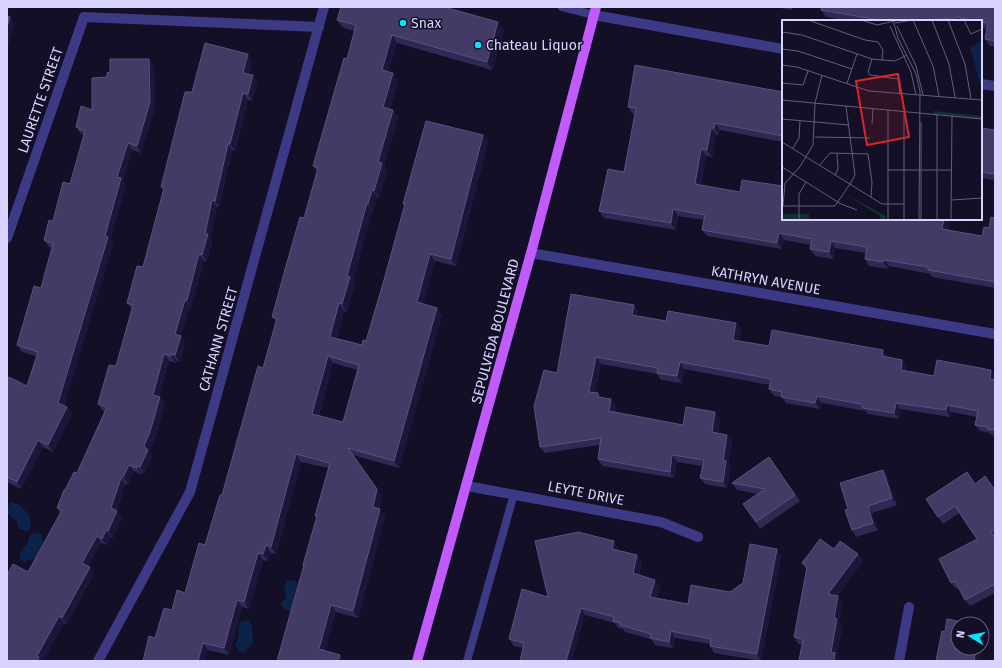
<svg xmlns="http://www.w3.org/2000/svg" width="1002" height="668" font-family="'Fira Sans',sans-serif">
<style>
.water{fill:#0c2248}
.lines{fill:none;stroke-linecap:round;stroke-linejoin:round}
.service{stroke:#3d3a85;stroke-width:8}
.minor{stroke:#3d3a85;stroke-width:10}
.primary{stroke:#c25bff;stroke-width:10}
.wall{fill:#312854;fill-rule:evenodd}
.shaded-wall{fill:#1d163a}
.building{fill:#433a66;stroke:#5a527e;fill-rule:evenodd}
.poi-dot{fill:#00e5ff;stroke:#130f26;stroke-width:1.5}
.labels{text-anchor:middle;stroke-width:3;stroke-linejoin:round;paint-order:stroke}
.poi-label{font-size:14px;fill:#d9d4ff;stroke:#130f26;text-anchor:start}
.street-label{font-size:14px;fill:#d9d4ff;stroke:#130f26}
.inset-road{fill:none;stroke:#625e7d;stroke-width:1}
.view{fill:#d62828;fill-opacity:0.15;stroke:#d62828;stroke-width:2}
.inset-edge{fill:none;stroke:#d9d4ff;stroke-width:2}
</style>
<rect width="100%" height="100%" fill="#130f26"/>
<path class="water" d="M11 502 18 504 30 515 31 528 26 531 19 529 16 520C7 515 4 512 11 502Z
M34 532 42 534 43 542 36 557 25 562 20 558V551L27 545 29 537Z
M295 580 299 586V602L291 612 285 610 281 604 286 596 284 587 287 581Z
M249 620 252 627 253 643 244 653 239 651 235 645 239 636 238 628 241 621Z"/>
<g class="lines">
<path class="service" d="M562 7 594 15
M467 661 514 494"/>
<path class="minor" d="M594 15 783 49
M981 84 995 86
M7 238 84 17 319 27
M531 253 995 334
M467 486 661 522 698 537
M98 661 190 492 324 7
M899 661 909 607"/>
<path class="primary" d="M417 661 531 253 596 7"/>
</g>
<path class="wall" d="M774 7H792V10Z
M995 7V47L990 46 985 39 987 29 981 28V21H850L826 17 821 10Z
M337 20 498 22 504 30 492 70 397 43 388 72 398 81 390 109 393 110 398 117 384 166 387 170 379 198 377 197 373 211H372L353 281 355 284 347 312 344 311 337 338 362 345 366 341 384 280 404 206 403 204 483 135 488 142 456 266 435 261 423 304 442 315 399 468 353 455 382 496 379 509 385 516 358 618 336 612 277 661 304 566 303 565 316 518 315 516 328 468 301 462 276 554 271 553 268 561 263 560 249 609 242 607 229 655 155 638 172 610 185 593 205 545 222 495 263 368 276 322 272 317 304 218 317 171 313 166 347 59 354 31 342 27ZM333 363 358 370 343 422 319 415Z
M252 61 249 74 253 75 257 82 252 101 248 100 235 151 232 150 219 207H217L210 238 212 241 207 261H204L191 307 190 306 181 336 185 342 180 362 177 361 176 363 169 361 159 397 165 404 155 439 149 452 152 457 144 474 142 473 141 475 134 471 128 484H125L117 511 122 518 113 538 111 537 107 545 101 543 88 567H90L94 574 67 624 64 623 43 661H7L28 572 60 513 57 508 65 490 77 473 105 411H103L98 404 116 366 132 310 127 303 143 267 163 191 161 187 192 92Z
M154 65 155 108 141 153 132 150 123 181 126 185 110 240 113 243 64 406 67 407 72 414 53 452 43 447 21 489 7 482V381L27 386 36 356 22 352 17 345 41 288 52 248 49 247 44 240 70 184 84 136 82 134 80 133 76 127 92 110 107 77Z
M783 92V142L720 130 719 135 716 134 712 157 706 156 701 185 783 219H950L948 230 982 236 989 228 995 218V288L932 277 930 274 889 266 888 269 869 266 865 259 866 253 835 248 833 259 815 256 810 249 811 245 784 240 782 249 707 236 702 230 704 220 678 216 676 230 604 218 599 211 624 172 635 114 632 113 628 107Z
M981 128 995 130V180L981 178Z
M634 305 638 312 637 316 666 321 736 323 741 330 739 341 769 346 883 350 888 357 902 360 906 367V371L934 376 991 370 995 375V436L991 435 990 433 980 431 975 425 977 417 951 412 950 417 900 409 899 419 868 414 866 411 821 403 820 409 786 403 782 397 774 396 769 389 770 385 684 369 682 383 661 380 657 374 601 364 595 393H598L602 398 616 406 615 412 683 425 720 419 718 433 732 441 728 464 731 468 727 488 705 484 700 478 702 466 677 462 674 478 602 466 598 459 600 445 545 453 540 447 557 373Z
M769 457 800 501 760 529 743 504 758 494 737 490 732 483Z
M883 470 887 476 897 505 872 513 878 530 856 537 852 530 848 509Z
M975 484 995 490V593L970 606 965 600 959 588 956 589 951 583 977 539 959 513 943 524 938 517Z
M618 548V550L637 555 642 562 639 575 660 586 657 598 688 604 730 592 781 556 761 661 714 653 710 646V644L675 638 673 648 655 645 651 639 625 632 623 629 618 628 614 623 585 615 523 648 514 646 509 639 548 597Z
M834 549 858 554 863 561 837 596 842 603 839 621 842 625 837 655 840 660V661H799L802 644H798L794 637 807 570 802 563Z"/>
<path class="shaded-wall" d="M7 7H10L7 16Z
M10 17 15 24 7 49V27Z
M956 17 959 21H956L955 20Z
M498 22 504 30 492 70 487 62Z
M392 35 397 43 387 78 382 70Z
M248 54 252 61 247 79 243 73Z
M149 59 154 65 155 108 141 153 137 146Z
M393 73 398 81 388 115 383 107Z
M253 75 257 82 252 101 248 94Z
M243 93 248 100 235 151 230 144Z
M393 110 398 117 384 166 387 170 379 198 374 191 378 162Z
M715 123 720 130 719 135 714 128Z
M711 128 716 134 712 157 707 150Z
M483 135 488 142 456 266 451 259Z
M128 143 132 150 123 181 126 185 110 240 113 243 63 410 58 403 105 236 117 177Z
M228 144 232 150 219 207 215 201Z
M701 149 706 156 700 191 695 184Z
M372 190 377 197 373 211 368 204Z
M212 200 217 207 210 238 212 241 207 261 202 255 205 234Z
M367 203 372 211 353 281 355 284 347 312 342 304 347 276Z
M673 209 678 216 676 230 671 223Z
M944 219H950L947 235 942 229Z
M779 233 784 240 782 249 777 243Z
M831 241 835 248 833 259 829 252Z
M199 254 204 261 191 307 187 300Z
M430 254 435 261 422 309 417 302Z
M884 260 889 266 888 269 883 262Z
M185 300 190 306 181 336 185 342 180 362 175 355V334Z
M339 303 344 311 335 344 330 337Z
M634 305 638 312 636 322 632 315Z
M437 308 442 315 399 468 394 461Z
M736 323 741 330 738 347 733 340Z
M883 350 888 357 887 363 882 356Z
M164 354 169 361 158 401 153 395Z
M172 354 177 361 176 363 171 356Z
M328 356 333 363 317 421 312 414Z
M596 357 601 364 594 398 589 392Z
M902 360 906 367V377L901 370Z
M680 362 684 369 682 383 677 376Z
M991 370 995 375V383L990 379Z
M598 393 603 400 598 397Z
M817 396 821 403 820 409 815 403Z
M160 397 165 404 155 439 149 452 152 457 144 474 140 467 144 446Z
M611 399 616 406 614 418 609 411Z
M896 403 900 409 899 419 894 413Z
M947 405 951 412 950 417 946 410Z
M67 407 72 414 53 452 48 445Z
M715 412 720 419 717 439 712 432Z
M727 435 732 441 728 464 731 468 727 488 723 482V461Z
M38 440 43 447 21 489 17 482Z
M296 454 301 462 276 554 271 547Z
M672 455 677 462 674 478 670 472Z
M129 465 134 471 128 484 123 477Z
M137 466 142 473 141 475 137 468Z
M883 470 887 476 897 505 892 498Z
M121 478 125 484 116 514 117 511 122 518 113 538 108 531 111 508Z
M377 489 382 496 378 514 373 507Z
M868 506 872 513 878 530 873 523Z
M380 509 385 516 358 618 353 611Z
M106 530 111 537 107 545 102 539Z
M97 536 101 543 87 570 82 563Z
M614 541 618 548 616 555 612 549Z
M266 545 271 553 268 561 263 554Z
M777 549 781 556 761 661 757 654Z
M258 553 263 560 249 609 244 602Z
M858 554 863 561 833 601 828 594Z
M637 555 642 562 637 580 633 573Z
M90 567 94 574 67 624 62 618Z
M655 580 660 586 655 604 650 597Z
M838 596 842 603 839 621 842 625 837 655 840 660V661H834L831 652 834 618Z
M237 600 242 607 229 655 224 648Z
M331 605 336 612 324 656 319 649Z
M581 608 585 615 572 661H566Z
M59 616 64 623 43 661H37V656Z
M982 627 986 632 980 661H974L976 648H982Z
M671 631 675 638 673 648 669 642Z
M203 643 208 650 205 661H198Z
M340 655 344 661H338Z"/>
<path class="building" d="M341 7H444L498 22 487 62 392 35 382 70 393 73 383 107 393 110 378 162 382 163 374 191 372 190 368 204 367 203 347 276 350 277 342 304 339 303 330 337 362 345 363 340 366 341 384 280 405 204H403L426 121 483 135 451 259 430 254 417 302 437 308 394 461 348 448 377 489 373 507 380 509 353 611 331 605 319 649 340 655 338 661H277L304 565H303L317 516H315L330 463 296 454 271 547 266 545 263 554 258 553 244 602 237 600 224 648 203 643 198 661H143L149 636 155 638 164 608 172 610 177 590 185 593 199 543 205 545 220 495H222L258 366 263 368 277 318 272 317 286 266 300 217 304 218 318 168 313 166 344 58 347 59 356 25 337 20ZM328 356 359 365 343 422 312 414Z
M822 7H995V41L985 39 988 23 981 22V21H977L956 17 955 20 944 18V21L935 20 934 21H885L821 10Z
M7 16 10 17 7 27Z
M205 43 248 54 243 73 253 75 248 94 243 93 230 144H228L215 201 212 200 205 234H208L202 255 199 254 187 300H185L175 334 181 336 175 355 172 354 171 356 164 354 153 395 160 397 150 432 144 446 148 450 140 467 137 466V468L129 465 123 477 121 478 111 508 117 511 108 531 106 530 102 539 97 536 82 563 90 567 62 618 59 616 37 656 39 657 37 661H7V575L13 564 28 572 62 510 57 508 64 490H65L74 472 77 473 107 407 98 404 109 365 116 366 133 305 127 303 137 266 143 267 164 188 161 187 185 92H192Z
M110 59H149L150 102 137 146 128 143 117 177 121 178 105 236 108 237 58 403 67 407 48 445 38 440 17 482 7 477V381L9 377 27 386 38 352 17 345 34 286 41 288 53 244 44 240 49 220 53 221 63 182 70 184 85 131 79 129V128L76 127 81 106 92 110V78L107 77V73L110 72Z
M635 65 783 92V136L715 123 714 128H711L707 150 701 149 695 184 740 192 742 180 783 186V219H944L942 229 982 236 984 227 989 228 991 217 995 218V282L928 270V267L884 260 883 262 865 259 867 247 831 241 829 252 810 249 812 239 779 233 777 243 702 230 705 215 673 209 671 223 599 211 608 169 624 172 636 108 628 107Z
M981 128 995 130V174L981 172Z
M571 294 634 305 632 315 666 321 668 311 736 323 733 340 769 346 772 330 883 350 882 356 902 360 901 370 934 376 937 360 991 370 990 379 995 380V430L987 429V427L975 425 978 411 947 405 946 410 896 403 894 413 863 408 861 404 817 396 815 403 781 397 782 392 769 389 771 379 680 362 677 376 657 373 658 368 596 357 589 392 598 393V397L611 399 609 411 683 425 686 407 715 412 712 432 727 435 723 461H726L723 482 700 478 704 460 672 455 670 472 598 459 601 438 540 447 534 406 544 370 557 373Z
M769 457 795 495 756 522 743 504 765 489 732 483Z
M883 470 892 498 868 506 873 523 852 530 845 510 848 509 840 483Z
M967 472 975 484 985 476 995 490V529L991 532 995 539V584L965 600 955 581 951 583 939 559 977 539 955 506 938 517 926 499Z
M578 532 614 541 612 549 637 555 633 573 655 580 650 597 688 604 691 585 730 592 743 583 750 544 777 549 757 654 710 646 711 639 671 631 669 642 650 638 651 634 620 625V623L613 621 614 617 581 608 566 661H520L524 643 509 639 522 589 548 597 535 541Z
M820 539 834 549 840 541 858 554 828 594 838 596 834 618 837 619 831 652 835 653 834 661H799L803 639 794 637 807 567 802 563Z
M947 619 972 624H958V648H976L974 661H936L942 631 945 632Z"/>
<g class="poi-dot">
<circle cx="403" cy="23" r="4"/>
<circle cx="478" cy="45" r="4"/>
</g>
<g class="labels">
<g class="poi-label">
<text x="411" y="28">Snax</text>
<text x="486" y="50">Chateau Liquor</text>
</g>
<g class="street-label">
<text transform="translate(40 100) rotate(-71)" y="5">LAURETTE STREET</text>
<text transform="translate(766 280) rotate(10)" y="5">KATHRYN AVENUE</text>
<text transform="translate(495 331) rotate(-75)" y="5">SEPULVEDA BOULEVARD</text>
<text transform="translate(218 339) rotate(-74)" y="5">CATHANN STREET</text>
<text transform="translate(586 493) rotate(11)" y="5">LEYTE DRIVE</text>
</g>
</g>
<g transform="translate(782 20)">
<rect width="200" height="200" fill="#130f26"/>
<path d="M152 91 200 96V99L151 94ZM63 174 104 196V200L98 199V196ZM0 194H27V200H0Z" fill="#12302f"/>
<path d="M200 20V70L188 28Z" fill="#0c2248"/>
<path class="inset-road" d="M26 0 83 20 96 22 101 30 100 41M79 0 95 5 117 0M111 0 116 18 134 54 138 71 137 200M131 0 151 46 157 76M150 0 167 44 173 77M166 0 183 44 189 79M182 0 189 14 200 9M113 3 130 0M108 6 129 52 134 75M115 6 134 46 141 75M0 12 20 15 90 39 113 41 125 35M0 29 16 31 70 49M90 39 86 52 88 55 116 59 118 74M0 45 15 47 87 71 200 80M0 63 21 65 26 51M65 63 75 34M0 80 200 99M106 90V200M0 99 67 105M139 102V200M90 104 91 89M33 117 88 118M0 122 100 184H122M11 128 17 118 18 101M38 145 48 133 86 134 90 162 89 177M0 147 59 184 75 190M106 150H170M53 155 56 149 55 133M170 180 200 178M0 186H53L68 164 73 155 64 86M1 186 3 163 17 148 31 125 33 83 40 55M17 199V174L24 162M122 200V91M155 200V95M169 200 170 96"/>
<path class="view" d="M116 54 127 117 85 125 74 61Z"/>
<rect width="200" height="200" class="inset-edge"/>
</g>
<rect width="1002" height="668" fill="none" stroke="#d9d4ff" stroke-width="16"/>
<g transform="translate(970 636) rotate(280)"><circle r="19" fill="#130f26" stroke="#625e7d"/>
<path d="M0-3L7 15L0 10L-7 15Z" fill="#00e5ff"/>
<text y="-6" font-size="11" font-weight="bold" text-anchor="middle" fill="#d9d4ff">N</text>
</g>
</svg>
